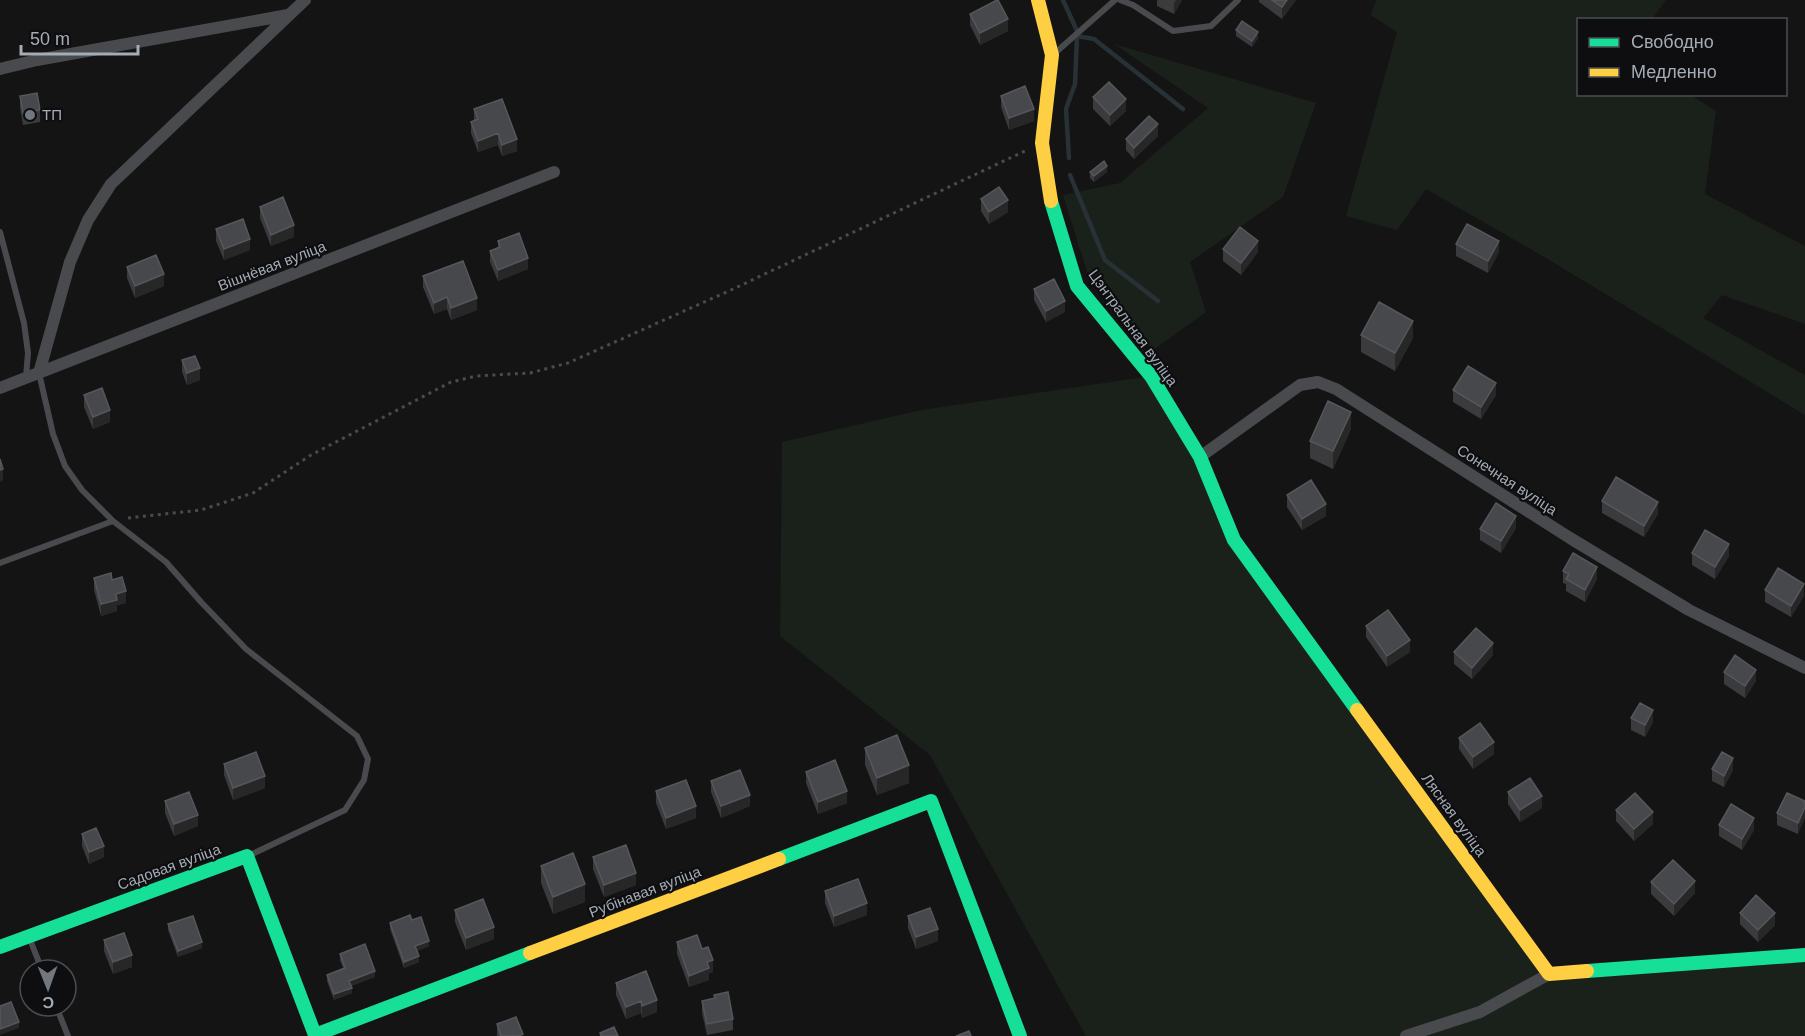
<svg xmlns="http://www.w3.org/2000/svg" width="1805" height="1036" font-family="Helvetica,sans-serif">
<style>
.green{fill:#1a211a}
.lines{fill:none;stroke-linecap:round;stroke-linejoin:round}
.stream{stroke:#273136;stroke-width:4.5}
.path{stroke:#4a4b4f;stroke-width:3;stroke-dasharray:3 4.5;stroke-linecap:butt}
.lane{stroke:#484a4d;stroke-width:6}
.street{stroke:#484a4d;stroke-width:12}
.fast{stroke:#16e098;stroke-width:14}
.slow{stroke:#ffcf43;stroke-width:14}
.wall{fill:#3b3b3e}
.shaded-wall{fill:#272728}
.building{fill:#46484b;stroke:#55575c;stroke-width:1.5}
.poi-dot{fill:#72777d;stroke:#0e0e10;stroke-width:2}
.labels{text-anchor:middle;stroke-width:4.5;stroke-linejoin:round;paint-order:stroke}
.poi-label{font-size:15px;fill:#a4acb6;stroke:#0e0e10;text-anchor:start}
.street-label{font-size:15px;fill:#a4acb6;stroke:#0e0e10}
</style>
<rect width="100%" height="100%" fill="#141414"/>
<path class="green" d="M1376 0H1666L1652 19 1578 20V94L1691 95 1716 111 1705 194 1805 246V324L1722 295 1703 318 1805 375V415L1546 258 1426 189 1397 230 1346 216 1397 32 1371 15Z
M1114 44 1316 103 1283 197 1190 262 1206 312 1153 350 1089 278 1063 195 1120 183 1208 108Z
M1151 376 1234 540 1549 973 1805 955V1036H1086L930 755 780 636 782 442 921 410Z"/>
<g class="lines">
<path class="stream" d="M1063 0 1077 31
M1069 158 1066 109 1075 84 1077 36 1094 39 1183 109
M1070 175 1105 260 1158 301"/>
<path class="path" d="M128 518 201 510 253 493 311 455 451 382 476 376 530 373 568 363 731 290 1027 150"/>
<path class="lane" d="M1120 0 1133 5 1173 31 1211 26 1238 0
M1055 53 1115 0
M0 232 24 323 28 353 26 377
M39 373 53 434 65 466 82 490 113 521 166 562 201 602 246 649 357 736 368 759 364 780 345 810 248 856
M0 563 113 521
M29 937 42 970
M56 1006 68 1036"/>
<path class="street" d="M0 69 37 60 288 15
M39 373 70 262 88 220 111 184 305 0
M0 388 554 172
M1200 457 1300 385 1318 382 1336 389 1570 538 1689 610 1805 668
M1406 1036 1480 1012 1549 974"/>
<path class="fast" d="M1051 201 1077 286 1151 376 1200 457 1234 540 1357 710
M779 859 931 801 1020 1036
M0 947 247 856 315 1035 530 953
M1587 971 1805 955"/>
<path class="slow" d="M1038 0 1052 55 1042 143 1051 201
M1357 710 1549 974 1587 971
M530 953 779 859"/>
</g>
<path class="wall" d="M1157 0H1182L1174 14 1157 6Z
M1259 0H1296L1282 19 1259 2Z
M970 14 1008 31 980 45 970 25Z
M1236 30 1258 38 1252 47 1236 36Z
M20 96 40 110V122L23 125 20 108Z
M1001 96 1034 121 1009 130 1001 107Z
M1093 97 1126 111 1110 126 1093 109Z
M474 109 517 151 502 156 498 145 478 152 471 133V122L474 120Z
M1158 136 1134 159 1126 150V139Z
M1090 172H1107L1094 182 1090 178Z
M981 199 1008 212 989 224 981 211Z
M260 207 294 237 271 246 260 218Z
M216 229 250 250 224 260 216 241Z
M498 241 528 269 498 281 490 262V251L498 247Z
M1456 244 1499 252 1488 273 1456 256Z
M1223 249 1258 252 1241 275 1223 261Z
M127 267 164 286 135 298 127 278Z
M423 276 477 310 451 320 447 309 434 314 423 287Z
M1034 289 1065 312 1046 322 1034 300Z
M1361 335 1413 338 1395 371 1361 352Z
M182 360 200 380 187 385 182 372Z
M1453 390 1496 395 1481 419 1453 402Z
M84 395 110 422 93 429 84 407Z
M1351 429 1333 469 1310 458V441Z
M1287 495 1326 516 1302 530 1287 507Z
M1602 501 1658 514 1644 537 1602 513Z
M1516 528 1501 553 1480 540V529Z
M1692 553 1729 556 1715 579 1692 565Z
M1563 571 1597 579 1585 602 1566 591V584L1563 583Z
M94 578 112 580 126 603 117 605V611L101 616 94 590Z
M1765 590 1804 596 1791 617 1765 602Z
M1366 626 1410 652 1387 667 1366 637Z
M1454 652 1493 655 1472 679 1454 664Z
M1724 672 1756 681 1745 698 1724 684Z
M1631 718 1653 722 1645 737 1631 730Z
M1459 738 1494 754 1473 769 1459 749Z
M865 748 909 783 877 795 865 765Z
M224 764 265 788 233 800 224 775Z
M1712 769 1733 770 1724 787 1712 781Z
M806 772 847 803 818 814 806 783Z
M711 781 750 806 721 818 711 792Z
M656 791 696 818 666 829 656 803Z
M1508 792 1542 808 1520 822 1508 804Z
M165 801 198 826 174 836 165 813Z
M1805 801 1798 834 1777 825V813Z
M1616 810 1653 824 1634 841 1616 821Z
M1719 825 1754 830 1742 850 1719 836Z
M82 834 104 857 89 864 82 846Z
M593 857 636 885 604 897 593 869Z
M541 866 585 902 553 914 541 883Z
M1651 882 1695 893 1674 916 1651 894Z
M825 891 867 915 834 927 825 903Z
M455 910 494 939 466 950 455 922Z
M1740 913 1775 925 1758 942 1740 924Z
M908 916 938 941 916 949 908 928Z
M412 920 429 946 417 951 419 962 404 968 390 929V923Z
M168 924 202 948 178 957 168 930Z
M104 940 132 967 113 974 104 951Z
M677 942 702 949 713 972 709 973V980L689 987 677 954Z
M340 954 375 977 351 986 352 993 334 1000 327 981V975L343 968 340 960Z
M616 983 657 1012 642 1018 641 1013 626 1019 616 995Z
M714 995 733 1019V1030L707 1035 702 1013V1001L714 998Z
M497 1024 523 1036H497Z"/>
<path class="shaded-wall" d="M1176 0H1182L1174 14V3Z
M1287 0H1296L1282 19V7Z
M1008 19V31L980 45V33Z
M1258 32V38L1252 47V41Z
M1126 99V111L1110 126V115Z
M1034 109V121L1009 130V118Z
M1158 124V136L1134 159V148Z
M498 133V145L478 152V141Z
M517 139V151L502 156V145Z
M1107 166V172L1094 182V176Z
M1008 200V212L989 224V212Z
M294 225V237L271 246V235Z
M250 239V250L224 260V249Z
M1258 241V252L1241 275V263Z
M1499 241V252L1488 273V261Z
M528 258V269L498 281V270Z
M164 274V286L135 298V286Z
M447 297V309L434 314V303Z
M477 298V310L451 320V308Z
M1065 301V312L1046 322V311Z
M1413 321V338L1395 371V353Z
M200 368V380L187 385V373Z
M1496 383V395L1481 419V407Z
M110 410V422L93 429V417Z
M1351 412V429L1333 469V451Z
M3 469V480L0 482V470Z
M1658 502V514L1644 537V526Z
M1326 504V516L1302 530V519Z
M1516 516V528L1501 553V541Z
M1729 544V556L1715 579V567Z
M1597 567V579L1585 602V590Z
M1804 584V596L1791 617V606Z
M126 591V603L117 605V611L101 616V604L116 594Z
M1410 640V652L1387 667V656Z
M1493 643V655L1472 679V668Z
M1756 670V681L1745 698V686Z
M1653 710V722L1645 737V725Z
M1494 742V754L1473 769V757Z
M1733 758V770L1724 787V776Z
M909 765V783L877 795V778Z
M265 776V788L233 800V788Z
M847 791V803L818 814V802Z
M750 795V806L721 818V806Z
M1542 796V808L1520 822V810Z
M696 806V818L666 829V818Z
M1805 807V818L1798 834V823Z
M1653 812V824L1634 841V829Z
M198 815V826L174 836V824Z
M1754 818V830L1742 850V839Z
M104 846V857L89 864V852Z
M636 873V885L604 897V885Z
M1695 881V893L1674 916V904Z
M585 884V902L553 914V897Z
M867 903V915L834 927V916Z
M1775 913V925L1758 942V930Z
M494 927V939L466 950V938Z
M938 929V941L916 949V937Z
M429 941V946L415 952V946Z
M202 942V948L178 957V951Z
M132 955V967L113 974V962Z
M419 956V962L404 968V962Z
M713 960V972L709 973V980L689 987V976L707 962Z
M375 971V977L349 987V981Z
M352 988V993L334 1000V994Z
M657 1000V1012L642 1018V1006Z
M641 1001V1013L626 1019V1007Z
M19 1022V1028L0 1035V1029Z"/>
<path class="building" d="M997 0H998L1008 19 980 33 970 14Z
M1272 0H1287L1282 7Z
M1242 21 1258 32 1252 41 1236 30Z
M1109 82 1126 99 1110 115 1093 97Z
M1025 86 1034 109 1009 118 1001 96Z
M37 93 40 110 23 113 20 96Z
M502 99 517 139 502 145 498 133 478 141 471 122 478 119 474 109Z
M1149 116 1158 124 1134 148 1126 139Z
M1104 161 1107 166 1094 176 1090 172Z
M999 187 1008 200 989 212 981 199Z
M283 197 294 225 271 235 260 207Z
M243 219 250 239 224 249 216 229Z
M1467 224 1499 241 1488 261 1456 244Z
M1240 227 1258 241 1241 263 1223 249Z
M519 233 528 258 498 270 490 251 500 247 498 241Z
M156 255 164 274 135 286 127 267Z
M463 261 477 298 451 308 447 297 434 303 423 276Z
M1054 279 1065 301 1046 311 1034 289Z
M1379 302 1413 321 1395 353 1361 335Z
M195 356 200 368 187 373 182 360Z
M1468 366 1496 383 1481 407 1453 390Z
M102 388 110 410 93 417 84 395Z
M1328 401 1351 412 1333 451 1310 441Z
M0 459 3 469 0 470Z
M1616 477 1658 502 1644 526 1602 501Z
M1311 480 1326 504 1302 519 1287 495Z
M1496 503 1516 516 1501 541 1480 529Z
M1705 530 1729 544 1715 567 1692 553Z
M1573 553 1597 567 1585 590 1566 579 1569 574 1563 571Z
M1778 568 1804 584 1791 606 1765 590Z
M111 573 112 580 122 577 126 591 116 594 117 600 101 604 94 578Z
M1388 610 1410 640 1387 656 1366 626Z
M1476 628 1493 643 1472 668 1454 652Z
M1735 655 1756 670 1745 686 1724 672Z
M1640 703 1653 710 1645 725 1631 718Z
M1480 723 1494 742 1473 757 1459 738Z
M897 735 909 765 877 778 865 748Z
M256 752 265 776 233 788 224 764Z
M1722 752 1733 758 1724 776 1712 769Z
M835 760 847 791 818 802 806 772Z
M740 770 750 795 721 806 711 781Z
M1530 778 1542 796 1520 810 1508 792Z
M686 780 696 806 666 818 656 791Z
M189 792 198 815 174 824 165 801Z
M1635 793 1653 812 1634 829 1616 810Z
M1787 793 1805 801V807L1798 823 1777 813Z
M1731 804 1754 818 1742 839 1719 825Z
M96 828 104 846 89 852 82 834Z
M626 845 636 873 604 885 593 857Z
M573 853 585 884 553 897 541 866Z
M1673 860 1695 881 1674 904 1651 882Z
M858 879 867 903 834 916 825 891Z
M1756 895 1775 913 1758 930 1740 913Z
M483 899 494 927 466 938 455 910Z
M930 908 938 929 916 937 908 916Z
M410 915 412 920 421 917 429 941 415 946 419 956 404 962 390 923Z
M193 916 202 942 178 951 168 924Z
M124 933 132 955 113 962 104 940Z
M697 935 702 949 708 947 713 960 707 962 709 968 689 976 677 942Z
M365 944 375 971 349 981 352 988 334 994 327 975 345 968 340 954Z
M646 971 657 1000 642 1006 641 1001 626 1007 616 983Z
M728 992 733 1019 707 1024 702 1001 715 998 714 995Z
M11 1002 19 1022 0 1029V1006Z
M516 1017 523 1034 518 1036H501L497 1024Z
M614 1027 618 1036H601L600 1033Z
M969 1031 971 1036H956Z"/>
<circle class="poi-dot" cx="30" cy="115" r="6"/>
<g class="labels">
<g class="poi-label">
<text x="42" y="120">ТП</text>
</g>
<g class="street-label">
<text transform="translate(272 266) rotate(-21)" y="5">Вішнёвая вуліца</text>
<text transform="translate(1133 328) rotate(54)" y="5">Цэнтральная вуліца</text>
<text transform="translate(1507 480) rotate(33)" y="5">Сонечная вуліца</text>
<text transform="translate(1454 815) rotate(54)" y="5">Лясная вуліца</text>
<text transform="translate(169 867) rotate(-20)" y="5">Садовая вуліца</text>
<text transform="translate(645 892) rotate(-21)" y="5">Рубінавая вуліца</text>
</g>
</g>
<rect x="1577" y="18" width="210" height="78" fill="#0e0e10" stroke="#4a4d52" stroke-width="1.5"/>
<rect x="1589" y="38" width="30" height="9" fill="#16e098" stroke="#4a4d52" stroke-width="1.5"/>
<text x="1631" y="48" font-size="18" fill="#a4acb6">Свободно</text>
<rect x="1589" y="68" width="30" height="9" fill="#ffcf43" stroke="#4a4d52" stroke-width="1.5"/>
<text x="1631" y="78" font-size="18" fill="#a4acb6">Медленно</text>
<g transform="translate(48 988) rotate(179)"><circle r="28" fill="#0e0e10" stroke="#4a4d52" stroke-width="1.5"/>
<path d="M0-4.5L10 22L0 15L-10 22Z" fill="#72777d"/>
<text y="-9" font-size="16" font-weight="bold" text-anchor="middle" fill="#a4acb6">С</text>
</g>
<path d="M21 45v9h117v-9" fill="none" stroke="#a4acb6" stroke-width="3"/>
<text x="30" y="45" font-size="18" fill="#a4acb6" stroke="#0e0e10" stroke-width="4.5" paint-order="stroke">50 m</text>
</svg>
